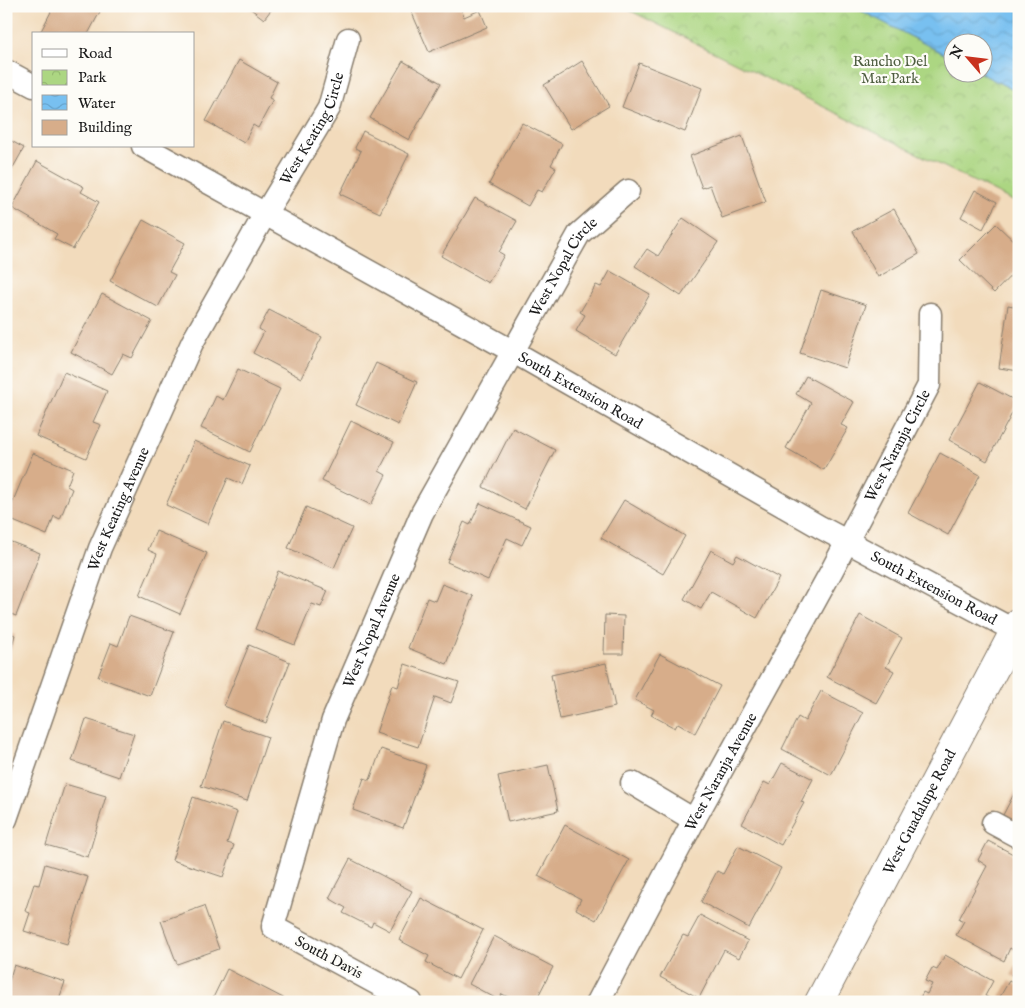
<svg xmlns="http://www.w3.org/2000/svg" width="1025" height="1008" font-family="'IM FELL English',serif">
<style>
.park{fill:url(#park-crowns);stroke:#64794f;fill-rule:evenodd}
.water{fill:url(#water-waves);stroke:#4a6e86}
.building{fill:#d7ad8a}
.lines{fill:none;stroke-linecap:round;stroke-linejoin:round}
.minor-casing{stroke:#877c6c;stroke-width:25}
.major-casing{stroke:#877c6c;stroke-width:30}
.minor{stroke:#fff;stroke-width:22}
.major{stroke:#fff;stroke-width:28}
.labels{text-anchor:middle;stroke-width:4.5;stroke-linejoin:round;paint-order:stroke}
.park-label{font-size:15px;fill:#4e5d40;stroke:#fdfcf7}
.street-label{font-size:15px;fill:#1c1c1c;stroke:#fdfcf7}
</style>
<defs>
<pattern id="park-crowns" width="20" height="18" patternUnits="userSpaceOnUse" patternTransform="scale(1.25)"><rect width="20" height="18" fill="#acd682"/><path d="M2 6a3 3 0 1 1 6 0M12 15a3 3 0 1 1 6 0" fill="none" stroke="#93b770"/></pattern>
<pattern id="water-waves" width="16" height="10" patternUnits="userSpaceOnUse" patternTransform="scale(1.25)"><rect width="16" height="10" fill="#78c0f0"/><path d="M0 5q4-4 8 0t8 0" fill="none" stroke="#67a4cd"/></pattern>
</defs>
<rect width="100%" height="100%" fill="#fdfcf7"/>
<filter id="ink" filterUnits="userSpaceOnUse"><feTurbulence type="fractalNoise" baseFrequency=".02" numOctaves="2"/><feDisplacementMap in="SourceGraphic" scale="10" xChannelSelector="R" yChannelSelector="G"/><feConvolveMatrix kernelMatrix="1 2 1 2 8 2 1 2 1" color-interpolation-filters="sRGB"/></filter>
<filter id="wash" filterUnits="userSpaceOnUse"><feTurbulence type="fractalNoise" baseFrequency=".0096" numOctaves="4" result="noise"/><feDisplacementMap in="SourceGraphic" scale="20" xChannelSelector="R" yChannelSelector="G"/><feGaussianBlur stdDeviation="1.12" result="paint"/><feColorMatrix in="noise" values="0 0 0 0 0 0 0 0 0 0 0 0 0 0 0 0 0 1.4 0 .05"/><feComposite in="paint" operator="in"/></filter>
<g filter="url(#wash)">
<rect width="100%" height="100%" fill="#f2dbbc"/>
<path class="park" d="M621 6H1019V204ZM952 42H982V72H952Z"/>
<path class="water" d="M852 6H1019V93L980 73 982 72V42H952V58Z"/>
<g id="blocks">
<path class="building" d="M54 6H103L88 34H46L41 31Z
M247 6H274L264 19Z
M409 6H460L464 17 480 10 487 27 429 52Z
M239 60 277 82 269 98 273 100 258 128 253 125 244 143 206 121Z
M403 61 441 83 409 140 370 118Z
M582 61 609 106 571 129 544 85Z
M639 63 702 88 685 132 622 107Z
M522 123 562 144 551 165 556 168 542 192 537 190 528 206 489 184Z
M363 131 409 154 380 213 340 194 361 151 355 148Z
M742 136 766 202 722 218 710 185 702 188 690 156Z
M6 138 24 148 6 180Z
M37 161 84 187 81 192 99 202 73 249 54 239 57 234 12 208Z
M975 190 997 202 983 229 961 217Z
M475 198 517 221 499 252 504 255 488 283 441 256Z
M894 209 919 254 878 277 853 231Z
M683 218 718 242 681 296 635 266 647 249 658 256Z
M143 220 185 243 169 272 175 275 158 307 110 281Z
M996 224 1019 246V267L994 293 960 260Z
M610 271 650 294 615 354 576 331 585 315 580 312 596 285 601 287Z
M821 290 866 305 845 368 800 353Z
M102 294 152 321 132 358 123 354 112 374 71 352Z
M1008 305 1019 307V371L999 368Z
M269 310 322 337 301 378 253 353 264 332 259 329Z
M376 363 417 382 398 425 356 405Z
M238 369 280 389 250 452 201 428 216 396 223 400Z
M64 372 107 391 93 422 101 425 86 458 36 436Z
M806 376 854 402 841 425 848 428 824 470 786 448 811 403 796 394Z
M980 382 1018 402 987 461 949 440Z
M351 421 394 442 379 471 386 475 371 505 322 481Z
M513 428 555 450 525 509 483 487Z
M194 441 250 466 242 484 228 478 208 524 166 505Z
M33 453 73 470 67 486 72 489 60 519 54 516 47 535 6 518Z
M940 453 980 475 948 535 908 513Z
M624 500 685 536 663 574 601 538Z
M480 503 531 526 522 545 507 538 488 580 447 562 464 522 470 525Z
M306 507 352 528 334 568 288 548Z
M156 531 207 553 180 614 139 596 157 554 148 550Z
M6 540 40 553 16 616 6 612Z
M711 550 733 562 737 555 779 578 757 618 711 592 701 609 684 599Z
M278 571 328 591 321 607 312 604 295 645 255 629Z
M442 584 473 596 447 664 408 648 427 598 435 601Z
M605 615 624 616 623 654H604Z
M860 615 902 638 886 667 894 671 876 703 827 677Z
M129 616 174 632 150 696 98 677 111 643 118 646Z
M6 632 15 635 9 656 6 655Z
M249 645 290 662 266 723 224 706Z
M660 654 720 686 695 733 678 723 675 728 651 715 654 710 635 700Z
M606 663 615 707 560 719 551 675Z
M405 664 459 682 451 703 435 697 418 747 376 733 392 685 398 687Z
M821 691 863 713 831 775 782 749 798 717 805 721Z
M86 719 134 734 119 777 72 761Z
M223 721 268 737 247 801 201 786Z
M381 749 426 765 403 828 353 810 364 778 370 780Z
M782 763 813 779 801 802 804 803 781 845 742 824 764 782 770 785Z
M548 765 558 811 508 822 498 776Z
M65 784 106 796 88 857 46 845Z
M1017 788H1019V824L1003 815Z
M193 797 237 812 227 843 234 845 223 877 172 860Z
M565 825 629 860 596 920 576 909 581 899 538 876Z
M988 841 1019 857V943L1015 951 1010 948 1004 961 956 935 964 921 959 919 987 866 978 860Z
M738 846 781 868 749 928 701 902 717 871 723 874Z
M350 859 412 891 390 931 373 922 371 927 343 913 346 908 329 898Z
M45 864 88 877 67 944 24 931 30 913 25 911 34 884 39 885Z
M421 898 483 930 458 979 426 962 429 956 399 940Z
M204 906 219 949 177 964 161 921Z
M700 915 748 941 739 958 724 950 699 998 660 977 683 935 688 937Z
M494 936 553 967 535 1002H518L502 994 499 1000 469 984Z
M945 955 993 981 985 996 989 998 987 1002H918L923 992 927 994 932 984 925 981 932 968 937 970Z
M1019 961V979L1011 975Z
M14 965 65 982 58 1002H6V990Z
M227 969 287 1000 286 1002H211Z
M1009 981 1019 986V1002H997Z"/>
</g>
</g>
<g filter="url(#ink)">
<use href="#blocks" fill-opacity="0" stroke="#877c6c" stroke-width="1"/>
<g class="lines">
<defs>
<g id="minor">
<path d="M6 71 34 86"/>
<path id="s1" d="M143 146 512 351 820 527 1019 633"/>
<path d="M632 783 694 820"/>
<path id="s2" d="M6 819 100 548 192 343 265 214 329 108 348 39"/>
<path d="M993 823 1019 837"/>
<path id="s3" d="M411 1002 273 927 333 720 422 513 579 234 628 191"/>
<path id="s4" d="M598 1002 694 820 832 570 929 385 930 314"/>
</g>
<g id="major">
<path id="s5" d="M819 1002 1019 622"/>
</g>
</defs>
<use href="#minor" class="minor-casing"/>
<use href="#major" class="major-casing"/>
<use href="#minor" class="minor"/>
<use href="#major" class="major"/>
</g>
</g>
<g class="labels">
<g class="park-label">
<text x="890" y="66">Rancho Del<tspan x="890" dy="17">Mar Park</tspan></text>
</g>
<g class="street-label">
<text dy="5" stroke="none"><textPath href="#s2" startOffset="758">West Keating Circle</textPath></text>
<text dy="5" stroke="none"><textPath href="#s3" startOffset="882">West Nopal Circle</textPath></text>
<text dy="5" stroke="none"><textPath href="#s1" startOffset="501">South Extension Road</textPath></text>
<text dy="5" stroke="none"><textPath href="#s4" startOffset="632">West Naranja Circle</textPath></text>
<text dy="5" stroke="none"><textPath href="#s2" startOffset="330">West Keating Avenue</textPath></text>
<text dy="5" stroke="none"><textPath href="#s1" startOffset="906">South Extension Road</textPath></text>
<text dy="5" stroke="none"><textPath href="#s3" startOffset="470">West Nopal Avenue</textPath></text>
<text dy="5" stroke="none"><textPath href="#s4" startOffset="261">West Naranja Avenue</textPath></text>
<text dy="5" stroke="none"><textPath href="#s5" startOffset="215">West Guadalupe Road</textPath></text>
<text transform="translate(329 957) rotate(28)" y="5">South Davis</text>
</g>
</g>
<rect width="1025" height="1008" fill="none" stroke="#fdfcf7" stroke-width="25"/>
<rect x="32" y="32" width="162" height="115" fill="#fdfcf7" stroke="#a3a29f"/>
<rect x="42" y="49" width="25" height="8" fill="#ffffff" stroke="#a3a29f"/>
<text x="78" y="58" font-size="15" fill="#1c1c1c">Road</text>
<rect x="42" y="70" width="25" height="15" fill="url(#park-crowns)" stroke="#a3a29f"/>
<text x="78" y="82" font-size="15" fill="#1c1c1c">Park</text>
<rect x="42" y="95" width="25" height="15" fill="url(#water-waves)" stroke="#a3a29f"/>
<text x="78" y="108" font-size="15" fill="#1c1c1c">Water</text>
<rect x="42" y="120" width="25" height="15" fill="#d7ad8a" stroke="#a3a29f"/>
<text x="78" y="132" font-size="15" fill="#1c1c1c">Building</text>
<g transform="translate(968 58) rotate(298)"><circle r="24" fill="#fdfcf7" stroke="#a3a29f"/>
<path d="M0-4L9 19L0 12L-9 19Z" fill="#c8321e"/>
<text y="-8" font-size="14" font-weight="bold" text-anchor="middle" fill="#1c1c1c">N</text>
</g>
</svg>
